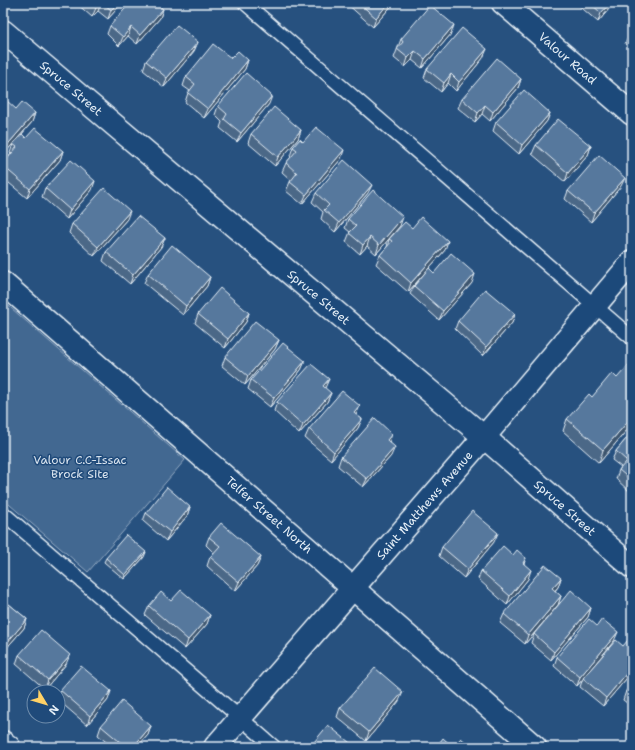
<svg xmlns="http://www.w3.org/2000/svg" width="635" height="750" font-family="'Shantell Sans',sans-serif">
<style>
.green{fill:#436891;stroke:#96acc4}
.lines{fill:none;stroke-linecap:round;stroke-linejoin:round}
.service-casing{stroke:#e8f1f8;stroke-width:16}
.minor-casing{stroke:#e8f1f8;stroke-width:25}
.tertiary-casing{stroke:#e8f1f8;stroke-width:25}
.service{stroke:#1f4a7a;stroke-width:13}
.minor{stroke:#1f4a7a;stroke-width:22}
.tertiary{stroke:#1f4a7a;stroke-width:22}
.wall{fill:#4b6787;stroke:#e8f1f8}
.shaded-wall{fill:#3d546e;stroke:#e8f1f8}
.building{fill:#57789d;stroke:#e8f1f8}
.labels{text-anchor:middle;stroke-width:3;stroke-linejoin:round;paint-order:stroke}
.street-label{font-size:12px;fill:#e8f1f8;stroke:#1f4a7a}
.park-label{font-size:12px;fill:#d8e3ee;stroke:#1f4a7a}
</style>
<rect width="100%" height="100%" fill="#27517f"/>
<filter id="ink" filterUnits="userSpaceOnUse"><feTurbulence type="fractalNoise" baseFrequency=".025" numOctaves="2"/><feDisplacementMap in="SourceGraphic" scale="8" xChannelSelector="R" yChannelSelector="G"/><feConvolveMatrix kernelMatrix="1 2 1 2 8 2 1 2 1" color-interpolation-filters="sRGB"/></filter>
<g filter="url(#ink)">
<path class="green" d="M3 301 185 460 88 572 3 499Z"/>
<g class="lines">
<defs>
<path id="service" d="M245 3 632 338
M3 513 274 747"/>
<g id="minor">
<path id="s1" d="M503 3 632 114"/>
<path id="s2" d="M3 31 484 437 632 567"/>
<path id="s3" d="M3 283 535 747"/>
<path d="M3 742 9 747"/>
</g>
<g id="tertiary">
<path id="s4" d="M215 747 484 437 632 262"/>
</g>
</defs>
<use href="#service" class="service-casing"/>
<use href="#minor" class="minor-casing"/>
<use href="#tertiary" class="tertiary-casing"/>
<use href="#service" class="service"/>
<use href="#minor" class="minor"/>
<use href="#tertiary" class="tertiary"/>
</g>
<path class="wall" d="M76 3H122L108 19 98 11 92 17Z
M346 3H394L373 27Z
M576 3H614L598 22Z
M163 9 160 18 137 44 128 36 119 46 107 34 110 26Z
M632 31V50L625 44 629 35Z
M451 34 422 68 412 60 405 67 394 58 401 39Z
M198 42 194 51 164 87 143 70 146 61Z
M231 58 248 60 245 69 204 118 185 102 188 93 190 91 183 86 186 77Z
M483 58 456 91 448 83 441 92 424 78 427 69Z
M521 79 518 88 490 121 482 114 475 122 458 108 462 99Z
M3 104 16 109 35 113 32 122 22 134 26 138 63 151 60 160 27 198 3 178V164L11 154 10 153 13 144 19 137 3 155Z
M269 104 237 142 220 128 222 122 215 115 218 106Z
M550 113 547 121 519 154 493 131 496 122Z
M301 130 298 139 275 166 248 143 251 134Z
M303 142 341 159 302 204 286 191 290 182 291 180 282 172 286 163 291 157 290 156 293 147Z
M536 145 591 146 588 155 565 182 532 154Z
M621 186 591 222 565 199 568 191Z
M45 188 92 190 67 219 42 197Z
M316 193H368L335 232 321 219 323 212 312 202Z
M127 219 94 256 69 233 72 224Z
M348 219 400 226 376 254 367 246 360 254 346 242 350 232 345 228Z
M412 228 445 250 408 292 376 264 380 255 387 247 389 239Z
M165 238 161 247 130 284 103 261 106 252Z
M434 273 472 283 439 320 410 294 414 286Z
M148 274 210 277 207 286 183 315 144 283Z
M249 313 246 322 225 348 195 323 198 314Z
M515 314 512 323 483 356 455 329 458 321Z
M279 340 275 349 245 385 222 366 225 357Z
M305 361 301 370 270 407 248 389 251 380Z
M617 378 632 424 599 463 563 431 567 419 592 397Z
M331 393 327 402 299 434 274 411 277 402Z
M356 415 362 419 358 428 331 460 305 438 309 429Z
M632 432V488L629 491 616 479 619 470 621 467 612 460 616 451Z
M389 442 391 456 363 487 338 466 341 457Z
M190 507 187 516 166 541 143 521 146 513Z
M209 537 261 557 257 566 235 591 207 566 210 557 214 553 206 545Z
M494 542 464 578 439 556 442 547Z
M513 555 526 558 524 564 528 579 507 605 478 579 481 571Z
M144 557 124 579 104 562 106 558Z
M561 578 558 587 555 591 561 596 558 605 525 644 500 623 504 614Z
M3 599 27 619 24 628 3 652Z
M171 601 210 615 207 624 185 649 145 615 149 606Z
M591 608 588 617 551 660 531 643 534 634Z
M614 641 577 686 554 666 557 657Z
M632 643V672L603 706 580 687 583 678 623 646Z
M19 655 66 664 45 689 16 664Z
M632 684V707L623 700 626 691Z
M60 690 108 700 87 725 58 700V697Z
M399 701 366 741 337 717 340 708Z
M101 726H151L148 735 137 747H112L98 735Z"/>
<path class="shaded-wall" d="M100 3H101L98 11 92 17 96 8Z
M118 3H122L108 19 111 10Z
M389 3H394L373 27 376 18Z
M610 3H614L598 22 601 13Z
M163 9 160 18 137 44 140 35Z
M454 25 451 34 422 68 425 59Z
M131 27 128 36 119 46 123 37Z
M198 42 194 51 164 87 167 78Z
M487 49 483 58 456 91 459 82Z
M415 51 412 60 405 67 408 58Z
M248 60 245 69 204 118 208 109Z
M451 74 448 83 441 92 444 83Z
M521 79 518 88 490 121 493 112Z
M272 96 269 104 237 142 241 133Z
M485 105 482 114 475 122 478 113Z
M35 113 32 122 3 155V150Z
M550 113 547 121 519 154 522 145Z
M301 130 298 139 275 166 278 157Z
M591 146 588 155 565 182 568 173Z
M344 150 341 159 302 204 306 195Z
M63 151 60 160 27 198 30 189Z
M625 178 621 186 591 222 594 213Z
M95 181 92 190 67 219 70 210Z
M372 185 368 193 335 232 339 223Z
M130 211 127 219 94 256 98 247Z
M403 217 400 226 376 254 379 245Z
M370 237 367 246 360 254 363 245Z
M165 238 161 247 130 284 133 275Z
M448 241 445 250 408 292 411 283Z
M475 274 472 283 439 320 443 311Z
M210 277 207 286 183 315 186 306Z
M249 313 246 322 225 348 228 339Z
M515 314 512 323 483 356 486 347Z
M279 340 275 349 245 385 248 376Z
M305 361 301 370 270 407 274 398Z
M329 379 325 388 323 386Z
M331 393 327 402 299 434 303 425Z
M360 406 356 415 354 413Z
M632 417V424L599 463 603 450Z
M362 419 358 428 331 460 334 452Z
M392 434 389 443 387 440Z
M395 447 391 456 363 487 367 479Z
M632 484V488L629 491Z
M190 507 187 516 166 541 170 532Z
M498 533 494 542 464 578 468 569Z
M146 552 144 557 124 579 125 575Z
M261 557 257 566 235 591 239 582Z
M531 570 528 579 507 605 510 596Z
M561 578 558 587 549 597 552 588Z
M561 596 558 605 525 644 528 635Z
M591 608 588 617 551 660 554 652Z
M210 615 207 624 185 649 188 640Z
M27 619 24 628 3 652 6 644Z
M618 632 614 641 577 686 580 677Z
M70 655 66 664 45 689 48 680Z
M632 667V672L603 706 606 698Z
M111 691 108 700 87 725 90 716Z
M403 692 399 701 366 741 369 732Z
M151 726 148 735 137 747H133Z"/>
<path class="building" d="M89 3H100L96 8Z
M103 3H118L111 10Z
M130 3H156L163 9 140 35 131 27 123 37 110 26Z
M359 3H389L376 18Z
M590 3H610L601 13Z
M430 5 454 25 425 59 415 51 408 58 397 49 403 42 401 39Z
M177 25 198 42 167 78 146 61Z
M462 28 487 49 459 82 451 74 444 83 427 69Z
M632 31V38L629 35Z
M213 44 231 58 238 51 248 60 208 109 188 93 195 84 186 77Z
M497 58 521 79 493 112 485 105 478 113 462 99Z
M246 73 272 96 241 133 224 119 227 114 218 106Z
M524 90 550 113 522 145 496 122Z
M6 100 16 109 22 102 35 113 3 150V104Z
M274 107 301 130 278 157 251 134Z
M558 119 591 146 568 173 536 145Z
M316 127 344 150 306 195 290 182 297 173 286 163 297 150 293 147 300 139 303 142Z
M35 128 63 151 30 189 3 166V164L17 147 13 144 22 134 26 138Z
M599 155 625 178 594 213 568 191Z
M71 160 95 181 70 210 45 188Z
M344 160 372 185 339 223 324 210 329 205 316 193Z
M104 188 130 211 98 247 72 224Z
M373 190 403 217 379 245 370 237 363 245 349 233 356 226 348 219Z
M138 216 165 238 133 275 106 252Z
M421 217 448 241 411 283 380 255 392 241 389 239 405 222 412 228Z
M172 245 210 277 186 306 148 274Z
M451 253 475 274 443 311 414 286 429 268 434 273Z
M220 288 249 313 228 339 198 314Z
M485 289 515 314 486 347 458 321Z
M255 321 279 340 248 376 225 357Z
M283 343 305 361 274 398 251 380Z
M632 361V417L603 450 567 419 589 394 592 397 612 373 617 378Z
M311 364 329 379 323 386 331 393 303 425 277 402Z
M342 391 360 406 354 413 362 419 334 452 309 429Z
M375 418 392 434 387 440 395 447 367 479 341 457Z
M632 432V481L619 470 627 461 616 451Z
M167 487 190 507 170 532 146 513Z
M472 511 498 533 468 569 442 547Z
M221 523 261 557 239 582 210 557 220 546 209 537Z
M126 535 146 552 125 575 106 558Z
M503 546 513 555 517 550 526 558 523 563 531 570 510 596 481 571Z
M545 565 561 578 552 588 561 596 528 635 504 614Z
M181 590 210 615 188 640 149 606 161 592 171 601Z
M571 590 591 608 554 652 534 634Z
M3 599 27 619 6 644 3 642Z
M589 619 597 626 602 619 618 632 580 677 557 657Z
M41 630 70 655 48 680 19 655Z
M616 640 623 646 628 640 632 643V667L606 698 583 678Z
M81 666 111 691 90 716 60 690Z
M375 668 403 692 369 732 340 708Z
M632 684V696L626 691Z
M122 701 151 726 133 747H126L101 726Z
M328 725 355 747H310Z
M443 738 453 747 461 738 471 747H436Z"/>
</g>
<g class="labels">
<g class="street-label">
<text dy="4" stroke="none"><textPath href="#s1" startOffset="85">Valour Road</textPath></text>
<text dy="4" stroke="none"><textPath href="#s2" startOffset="89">Spruce Street</textPath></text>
<text dy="4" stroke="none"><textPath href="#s2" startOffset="413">Spruce Street</textPath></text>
<text dy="4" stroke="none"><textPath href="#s4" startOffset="320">Saint Matthews Avenue</textPath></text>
<text dy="4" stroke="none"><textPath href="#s2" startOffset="737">Spruce Street</textPath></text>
<text dy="4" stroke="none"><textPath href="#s3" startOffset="353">Telfer Street North</textPath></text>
</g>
<g class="park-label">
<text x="80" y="464">Valour C.C-Issac<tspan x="80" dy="14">Brock Site</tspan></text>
</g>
</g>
<rect width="635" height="750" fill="none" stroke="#1f4a7a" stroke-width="16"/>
<rect x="8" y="8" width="619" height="734" fill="none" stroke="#e8f1f8" stroke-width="1.5" filter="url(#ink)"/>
<g transform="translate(46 704) rotate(128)"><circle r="19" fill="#1f4a7a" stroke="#6f8dac"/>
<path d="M0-3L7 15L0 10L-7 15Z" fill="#ffd166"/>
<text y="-6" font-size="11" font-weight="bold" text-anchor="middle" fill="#e8f1f8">N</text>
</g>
</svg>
